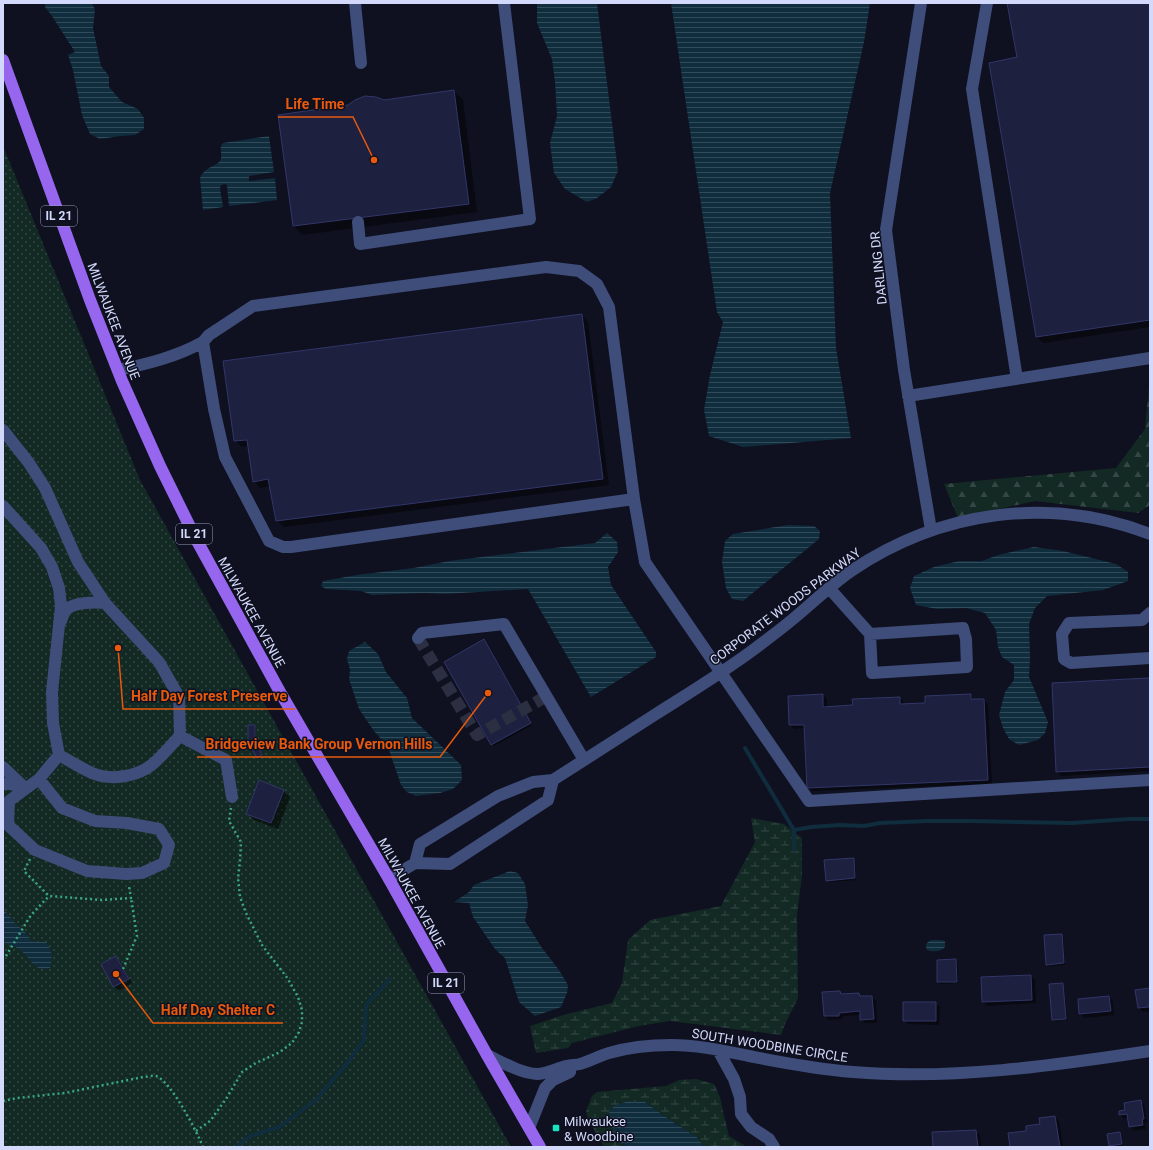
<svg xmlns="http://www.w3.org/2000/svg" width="1153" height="1150" font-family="Roboto,sans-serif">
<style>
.forest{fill:url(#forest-firs)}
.wetland{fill:url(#wetland-marsh)}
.park{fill:url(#park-dots)}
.water{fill:url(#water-rules)}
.shadow{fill:#0007}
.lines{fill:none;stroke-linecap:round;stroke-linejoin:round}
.stream{stroke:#102d3e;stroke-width:4}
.building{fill:#1d203f;stroke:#323669}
.minor-tunnel{stroke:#2c2f41;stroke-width:12;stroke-dasharray:12 6;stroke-linecap:butt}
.path{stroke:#3aa783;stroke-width:2.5;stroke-dasharray:2 3;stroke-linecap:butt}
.minor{stroke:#3f4d7a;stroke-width:12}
.major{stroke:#9666ef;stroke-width:12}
.poi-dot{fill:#17e2bf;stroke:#0f1120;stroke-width:1.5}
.labels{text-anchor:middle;stroke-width:3;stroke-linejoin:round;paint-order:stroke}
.shield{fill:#0f1120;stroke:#989db9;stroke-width:1}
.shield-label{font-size:12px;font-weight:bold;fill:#d3d9fa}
.street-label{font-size:13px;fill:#d3d9fa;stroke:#0f1120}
.poi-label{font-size:13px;fill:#d3d9fa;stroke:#0f1120;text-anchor:start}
.leader{fill:none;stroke:#e8590c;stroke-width:1.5}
.callout-dot{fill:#e8590c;stroke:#0f1120;stroke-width:1.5}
.callout-label{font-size:14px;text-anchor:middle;font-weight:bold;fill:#e8590c;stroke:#0f1120;stroke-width:3;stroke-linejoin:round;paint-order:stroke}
</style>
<defs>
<pattern id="forest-firs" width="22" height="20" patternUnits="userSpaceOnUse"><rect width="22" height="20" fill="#132923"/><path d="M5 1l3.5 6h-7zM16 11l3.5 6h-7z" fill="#344744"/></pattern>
<pattern id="wetland-marsh" width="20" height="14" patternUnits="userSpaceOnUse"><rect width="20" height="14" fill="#132923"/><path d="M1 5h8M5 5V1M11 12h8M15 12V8" fill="none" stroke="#344744"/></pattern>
<pattern id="park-dots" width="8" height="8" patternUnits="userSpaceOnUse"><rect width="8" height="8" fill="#132923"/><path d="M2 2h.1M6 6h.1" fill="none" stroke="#344744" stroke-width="1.8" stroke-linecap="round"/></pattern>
<pattern id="water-rules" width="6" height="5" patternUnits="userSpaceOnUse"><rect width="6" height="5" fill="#102d3e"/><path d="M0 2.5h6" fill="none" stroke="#324b5b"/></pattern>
</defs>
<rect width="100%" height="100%" fill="#0f1120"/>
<path class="forest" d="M1150 375V505L1138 513 1035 501 958 518 944 484 1116 468 1145 429Z"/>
<path class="wetland" d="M751 818 784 824 802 838V875L797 915 798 998 785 1024 781 1035 670 1021 639 1026 572 1043 568 1048 536 1053 530 1026 563 1015 612 1003 622 983 628 940 650 920 721 906 755 842Z
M696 1079 714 1084 720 1097 724 1116 729 1136 747 1147H704L698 1138 670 1120 645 1102 622 1144 632 1147H604L588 1119 586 1111 592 1096 597 1092 666 1086 679 1080Z"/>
<path class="park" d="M3 146 140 480 511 1147H3Z"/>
<path class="water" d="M45 3H92L95 10 93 28 101 66 109 76V87L122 102 138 109 144 118V129L135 135 120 136 100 139 90 134 82 115 73 70 68 55 75 52 52 16 45 7Z
M537 3H597L618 171 611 187 597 198 587 202 565 189 554 173 550 143 557 116 555 82 552 59 537 23Z
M671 3H870L864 42 830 193 836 348 851 438 743 447 709 436 704 410 710 375 723 322 717 312Z
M269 136 274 172 249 176V181L275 178 277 200 229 206 227 186 226 184 221 185 220 188 223 207 203 210 200 178C205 166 219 166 221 159 222 155 220 150 221 146L223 143Z
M788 525 814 526 820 531 819 539 743 601 732 599 726 588 722 562 725 541 733 534Z
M607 533 617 542 618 552 608 567 611 585 656 652V657L591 697 528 589 445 594 422 593 372 595 361 591 326 589 321 586 323 581 357 575 414 568 449 561 595 543Z
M1034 547 1063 551 1116 564 1128 572V581L1103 590 1047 596 1035 608 1029 624 1030 658 1029 677 1048 722 1045 733 1038 740 1019 745 1009 739 1003 728 999 715 1005 692 1014 680V665L1002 657 998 647 996 630 985 613 966 608 937 609 916 605 910 588 914 576 934 567 959 561H982L998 555Z
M365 642 378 654 386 672 407 698 412 718 461 765 462 780 453 789 440 793 416 796 407 792 401 785 388 747 374 731 359 709 349 679 350 670 347 659 349 651Z
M510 871 518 873 525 884 528 905 525 921 542 948 559 970 568 985 567 993 561 1007 535 1016 519 1002 505 958 495 949 473 917 469 903 454 902 469 892 474 885Z
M3 908 15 923 28 935 31 941 46 942C52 950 53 958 50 968 34 973 32 959 20 950 15 946 9 945 3 942Z
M931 940H942L945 941V947C941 952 933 952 927 950 925 946 926 942 931 940Z
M629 1101 645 1102 670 1120 698 1138 704 1147H632L622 1144 612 1128 609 1111 616 1105Z"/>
<path class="shadow" d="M1008 3H1150V327L1043 343 1037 337 1019 58Z
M454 91 463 100 477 212 302 235 294 226 384 101Z
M582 315 588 322 609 485 284 527 277 520 270 486 260 488 254 481 249 446 242 447 235 440Z
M486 642 532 725 494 746 446 663Z
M1150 679V771L1061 776 1057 772 1053 684Z
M823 695 827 699V707L854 706 900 698 904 702V705L926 704 971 695 975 700H984L988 704 992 784 812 791 808 787 805 728 795 729 790 725Z
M254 726 256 728V743L263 757 259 759 249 741Z
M283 791 290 797 278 829 254 820 248 814Z
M853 859 855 860 856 880 829 882 827 880Z
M1061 935 1063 936 1065 965 1048 966 1047 964Z
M116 957 120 961 132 983 118 991 114 986 102 964Z
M956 960 958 962V983L940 984 938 982Z
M1031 976 1035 980 1036 1003 987 1006 983 1002Z
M1063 984 1064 986 1067 1020 1054 1021 1052 1020Z
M1150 989V1011L1143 1012 1139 1008 1136 991Z
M840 992 843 995 859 994 862 997H872L876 1001 877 1023H865L861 1019V1015L843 1016V1019L829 1020 825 1016Z
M1109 997 1113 1001 1114 1015 1084 1018 1080 1014Z
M936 1003 940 1007 939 1025 908 1024 904 1020Z
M1140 1101 1144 1105 1147 1123H1145L1146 1129 1134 1131 1130 1127 1128 1118 1124 1119 1120 1115V1112L1126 1111Z
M1055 1117 1059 1121 1063 1147H1011L1027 1131Z
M976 1131 980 1135 981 1147H934Z
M1119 1133 1121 1135 1123 1146 1111 1147 1110 1146Z"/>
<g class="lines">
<path class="stream" d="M745 748 794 830V850
M794 830 811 827 840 825 864 826 880 823 928 821H971L1072 823 1129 819H1150
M236 1147 250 1136 279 1127 316 1100 348 1062 364 1040 366 1005 390 979"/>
</g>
<path class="building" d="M1007 3H1150V320L1036 337 989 63 1017 57Z
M454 90 469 204 293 226 278 115 348 105 355 100 365 96 376 97 384 100Z
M582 314 603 479 276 521 268 479 253 482 247 440 234 441 223 361Z
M484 639 531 723 491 745 444 662Z
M1148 678H1150V767L1056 772 1052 683Z
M823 694V707L853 705 852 699 900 697V704L925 703V696L971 694V699H984L988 780 807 788 804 725H789L788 696Z
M248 725H255V741L262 755 257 758 248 742Z
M259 780 284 790 271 823 246 814Z
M854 858 855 878 826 881 824 860Z
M1062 934 1064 963 1046 965 1044 935Z
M116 956 129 979 113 987 101 964Z
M956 959 957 982H937V960Z
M1031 975 1032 1000 982 1002 981 977Z
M1063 983 1066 1019 1052 1020 1049 984Z
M1150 988 1149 1007 1138 1008 1135 990Z
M840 991 841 994 859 993 860 996H872L874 1019 860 1020V1011L839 1013V1016H824L822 992Z
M1109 996 1111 1011 1079 1014 1078 999Z
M903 1002H936V1021H903Z
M1141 1100 1144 1119H1142L1143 1125 1129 1127 1127 1114 1119 1115V1111L1125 1110 1124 1103Z
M1055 1116 1060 1147H1010L1008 1133 1026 1131V1126L1040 1124 1039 1118Z
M976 1130 978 1147H933L932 1132Z
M1120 1132 1122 1144 1109 1146 1107 1134Z"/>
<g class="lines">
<path class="minor-tunnel" d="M418 638 477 735 547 696"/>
<path class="path" d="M30 859 24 871 49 896 102 900 131 898 129 886
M6 956 31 915 49 896
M123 969 137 936 131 898
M3 1101 17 1098 65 1093 143 1077C147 1077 152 1075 156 1076 171 1081 197 1132 203 1147
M196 1131 210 1121 226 1099 242 1072 256 1063 280 1052 292 1043 299 1032 302 1022V1010L298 997 288 979 262 945 246 913 240 897 238 878 240 861 241 842 229 821 231 808"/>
<path class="minor" d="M355 3 361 63
M921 3 886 230 904 370 931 530
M987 3 972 89 1017 379
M358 222 360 244 530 219 504 3
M118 370C147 364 176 357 203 342
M908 396 1150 358
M3 430 29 463 45 488 78 562 105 603 159 662 179 697 180 736C171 745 163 755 154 763 138 777 111 781 92 773 81 768 70 761 59 755L53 723 52 692 61 606 59 588 52 567 41 548 3 506
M634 499 291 547H283L269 541 225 457 214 409 203 342 209 335 253 306 546 267 579 271 597 284 609 307 634 499 645 562 809 801 1150 780
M829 588 870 634 963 628 966 639 967 667 872 673 870 634
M1150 613 1142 620 1069 623 1062 634 1064 659 1071 663 1150 658
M61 621C62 618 64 612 67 609 75 602 95 602 105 603
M418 638 422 633 504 624 584 760
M180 736 226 760 232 797
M3 767 25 788
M39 779 62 808 95 821 127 823 159 829 169 845 164 863 142 873 126 874 87 871 35 850 8 825 9 801 39 779 59 755
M553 780C587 758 622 736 656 714 689 693 722 673 753 650 766 640 780 630 793 619 812 603 831 585 851 571 940 511 1049 495 1150 534
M3 784H9L23 787
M389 879 415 863 450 864 548 800 553 780 533 782 498 796 420 844 415 863
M718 1050 734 1079 740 1097 741 1114 751 1127 769 1139 774 1147
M487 1055C502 1062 520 1073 537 1074 547 1074 557 1068 567 1066 571 1065 576 1065 580 1064 590 1061 599 1056 609 1053 629 1047 651 1045 672 1045 698 1045 724 1051 749 1056 784 1063 818 1069 853 1072 953 1080 1051 1066 1150 1051
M529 1128 545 1088 553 1080 570 1072"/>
<path class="major" d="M3 60 90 300 122 381 160 466 196 539 280 692 389 879 487 1055 540 1147"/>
</g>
<rect class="poi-dot" x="552" y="1124" width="8" height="8" rx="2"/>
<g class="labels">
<g class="shield">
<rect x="41" y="206" width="36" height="20" rx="3"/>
<rect x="176" y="524" width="36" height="20" rx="3"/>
<rect x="428" y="973" width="36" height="20" rx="3"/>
</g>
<g class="shield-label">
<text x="59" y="220">IL 21</text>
<text x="194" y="538">IL 21</text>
<text x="446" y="987">IL 21</text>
</g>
<g class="street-label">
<text transform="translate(878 268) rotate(-96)" y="5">DARLING DR</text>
<text transform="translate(114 321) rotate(69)" y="5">MILWAUKEE AVENUE</text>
<text transform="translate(785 606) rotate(-37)" y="5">CORPORATE WOODS PARKWAY</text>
<text transform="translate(252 612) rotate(61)" y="5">MILWAUKEE AVENUE</text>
<text transform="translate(412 893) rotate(61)" y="5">MILWAUKEE AVENUE</text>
<text transform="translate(770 1045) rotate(9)" y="5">SOUTH WOODBINE CIRCLE</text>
</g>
<g class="poi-label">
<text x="564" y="1126">Milwaukee<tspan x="564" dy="15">&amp; Woodbine</tspan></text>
</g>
</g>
<path class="leader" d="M374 160L353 117H278M118 648L123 709H295M488 693L440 757H197M116 974L153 1023H283"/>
<g class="callout-dot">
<circle cx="374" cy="160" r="4"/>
<circle cx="118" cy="648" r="4"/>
<circle cx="488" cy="693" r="4"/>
<circle cx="116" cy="974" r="4"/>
</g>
<g class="callout-label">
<text x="315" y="109">Life Time</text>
<text x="209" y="701">Half Day Forest Preserve</text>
<text x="319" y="749">Bridgeview Bank Group Vernon Hills</text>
<text x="218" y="1015">Half Day Shelter C</text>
</g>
<rect width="1153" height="1150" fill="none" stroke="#d3d9fa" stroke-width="8"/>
</svg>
